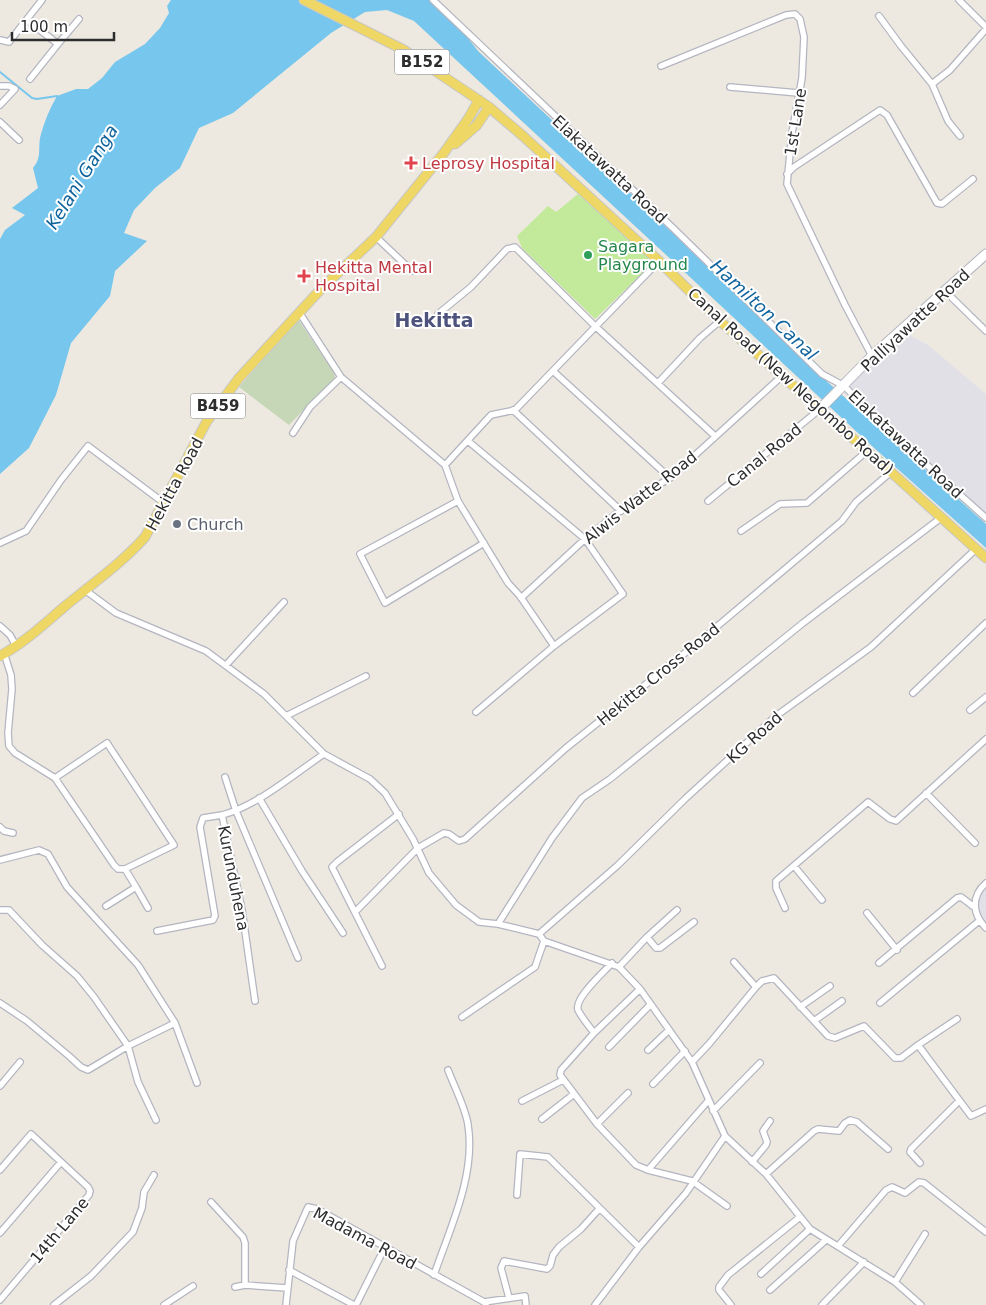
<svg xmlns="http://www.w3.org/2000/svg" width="986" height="1305" font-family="'DejaVu Sans',sans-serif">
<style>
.industrial{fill:#e2e0e7}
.cemetery{fill:#c5d7b7}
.pitch{fill:#c3ea9a}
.water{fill:#76c6ed}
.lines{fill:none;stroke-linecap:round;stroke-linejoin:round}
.stream{stroke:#76c6ed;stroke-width:2}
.street-casing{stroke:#b3b5c0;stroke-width:8}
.secondary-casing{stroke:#b3b5c0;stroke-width:11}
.primary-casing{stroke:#c8c8c8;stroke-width:11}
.street{stroke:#fff;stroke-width:5.5}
.secondary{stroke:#fff;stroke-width:9}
.primary{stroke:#eed764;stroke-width:9}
.health-dot{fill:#e0444e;stroke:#fff;stroke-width:2}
.leisure-dot{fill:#2e9e5b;stroke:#fff;stroke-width:2}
.worship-dot{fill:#6b7280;stroke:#fff;stroke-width:2}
.labels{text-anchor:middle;stroke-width:4;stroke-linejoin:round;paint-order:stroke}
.shield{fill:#fff;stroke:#6c6c6c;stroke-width:1}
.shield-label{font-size:15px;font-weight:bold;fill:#2d2d2d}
.street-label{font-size:16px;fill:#2d2d2d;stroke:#fff}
.health-label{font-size:16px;fill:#be3a42;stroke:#fff;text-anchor:start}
.leisure-label{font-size:16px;fill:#27864d;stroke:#fff;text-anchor:start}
.worship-label{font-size:16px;fill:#5b616d;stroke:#fff;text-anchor:start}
.water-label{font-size:18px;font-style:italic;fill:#10649d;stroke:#fff}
.quarter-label{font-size:19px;font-weight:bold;fill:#4d537d;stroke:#fff}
</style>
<rect width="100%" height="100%" fill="#eee9e0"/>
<path class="industrial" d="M906 333 928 345 986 394V514L848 387Z
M986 888V922L982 919 977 901Z"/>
<path class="cemetery" d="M298 319 334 373 335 378 289 425 239 387Z"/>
<path class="pitch" d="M578 194 654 262 595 319 522 248 517 236 548 206 556 212Z"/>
<path class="water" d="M171 0H438L478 51 660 221 822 377 986 524V548L872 446 414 21 387 10 365 12 331 33 233 113 199 128 180 168 155 188 134 210 124 233 147 241 115 271 110 296 71 343 56 395 29 448 0 474V239L5 230 25 215 12 208 38 188 33 168C43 156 37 148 41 134 45 120 50 108 57 96L76 89H88L102 78 115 62 145 44 160 28 169 13 167 6Z"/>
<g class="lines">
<path class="stream" d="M0 72 32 98 37 99 57 96"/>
<defs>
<path id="street" d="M433 0 674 229 822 374 844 386 888 430 986 518
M959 0 986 27
M879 16 901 46 932 84 948 121 960 136
M27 20 58 44 30 79
M0 40 9 42 42 0
M58 44 79 19
M661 66 786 15 795 14 800 19 804 37 802 78 792 133 787 184 845 305 872 356
M932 84 950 70 986 29
M0 86H9L15 89 0 105
M730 87 798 93
M0 122 19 140
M787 174 794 167 880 110 887 115 937 203 942 204 973 179
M376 237 412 271
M945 291 986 331
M299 312 341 377 445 465
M438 314 471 287 507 249 515 247 595 326 715 436
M553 371 670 478
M658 383 700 338 720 321
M513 410 621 511
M293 433 310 407 341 377
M468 441 585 539 623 594 554 646
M458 501 360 554 385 603 484 543
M708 501 820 409
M741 531 780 504 807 503 867 451
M0 543 26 531 61 480 88 446 164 503
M85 590 116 613 206 651 264 694 324 754 370 779 385 793 413 839 429 873 456 905 479 922 498 924 539 934 544 941 619 967 640 989 692 1062 725 1136 766 1174 810 1229 895 1282 921 1305
M521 598 585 539 632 501 670 478 782 376
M0 626 10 635 16 646
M4 653 11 675 12 689 8 733 9 746 15 753 55 778 114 865 118 869H125L174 845 107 743 55 778
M226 665 284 602
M913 693 986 623
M970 710 986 697
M476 712 554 646 520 596 508 583 458 501 445 465 491 415 515 410 659 261
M286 716 366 676
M225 777 236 811 298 958
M926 793 975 843
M259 798 302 871 343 933
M0 827 4 831 13 833
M0 860 39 850 48 854 67 887 138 965 175 1023 197 1083
M794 866 822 900
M986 883C971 896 972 914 986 928
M136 887 148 908
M106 906 136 887 125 869
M785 908 776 888V881L868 802 890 819 896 821 986 739
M0 910H9L42 945 77 976 94 997 128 1046 138 1082 156 1120
M355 912 418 848 444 833 449 834 459 841 465 839 566 748 695 645 842 521 856 502 891 472
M867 913 897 950
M498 924 552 838 582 798 610 779 803 623 942 517
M157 931 213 920 215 916 200 827 203 818 222 815
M539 934 618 865 686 798 776 716 871 647 976 549
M647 937 656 948H660L694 922
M734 962 756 987
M879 963 957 898 961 897 974 907
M382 966 332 867 337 862 399 814
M619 967 647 937 677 910
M640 989 594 1033 561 1070 560 1075 597 1124 636 1165 648 1170 692 1181 727 1206
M255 1001 242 910 222 815C257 806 294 774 324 754
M0 1003 27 1021 69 1056 81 1067 88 1070 128 1046 175 1023
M880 1003 979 921
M800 1007 830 986
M462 1017 535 967 544 941
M814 1021 842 1001
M594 1033C589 1026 582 1018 578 1010 574 998 604 972 612 963
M918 1045 957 1019
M609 1047 650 1005
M648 1050 669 1030
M692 1062 709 1044 756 987 762 981 774 978 828 1036 835 1038 864 1026 895 1058H901L918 1045 971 1116 986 1109
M653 1084 685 1051
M0 1086 20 1062
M522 1101 563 1080
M713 1111 760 1063
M542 1119 574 1094
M597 1124 628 1093
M752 1162 766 1145 767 1142 763 1131 770 1121
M920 1163 910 1152 911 1149 959 1101
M0 1170 31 1134 88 1187 90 1191 89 1195 0 1300
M648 1170 708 1101
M766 1174 814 1131 818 1129 839 1131 845 1123 850 1120 857 1122 888 1149
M517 1195 520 1154 548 1157 639 1247
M211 1202 243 1237 245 1243V1285
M0 1233 61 1162
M838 1246 886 1190 892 1187 905 1193 919 1182 924 1183 986 1232
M289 1270 354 1305
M761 1274 810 1229
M434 1275C450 1228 476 1175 468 1125 466 1109 454 1086 448 1070
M895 1282 925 1234
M235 1287 245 1285 287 1288
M770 1290 826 1240
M509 1298 501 1268 504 1261 547 1269 550 1266 553 1255 559 1247 581 1229 599 1209
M484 1302 525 1296 526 1305
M54 1305 91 1276 133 1232 142 1208 144 1192 154 1175
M164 1305 193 1286
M286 1305 293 1241 308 1207 317 1209 484 1302 486 1305
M356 1305 385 1247
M595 1305 639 1247 686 1193 725 1136
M731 1305 719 1290V1287L728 1275 800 1217
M822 1305 864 1262"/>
<path id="secondary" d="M820 409 872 356 986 254"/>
<path id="primary" d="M304 0 404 50 489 107 523 136 659 261 720 321 891 472 986 558
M455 144 477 125 489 107
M0 656C24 643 44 624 64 607 92 584 122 563 145 537L207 421 239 378 321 289 376 237 443 154 468 119 479 100"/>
</defs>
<use href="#street" class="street-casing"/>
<use href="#secondary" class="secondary-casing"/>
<use href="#primary" class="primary-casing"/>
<use href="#street" class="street"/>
<use href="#secondary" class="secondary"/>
<use href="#primary" class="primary"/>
</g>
<g class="health-dot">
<path d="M408.5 155.5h5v5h5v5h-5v5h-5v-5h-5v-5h5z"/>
<path d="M301.5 268.5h5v5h5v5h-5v5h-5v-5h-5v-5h5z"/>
</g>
<circle class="leisure-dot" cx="588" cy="255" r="5"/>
<circle class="worship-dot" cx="177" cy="524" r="5"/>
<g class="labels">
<g class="shield">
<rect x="394.5" y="49.5" width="55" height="25" rx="4"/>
<rect x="190.5" y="393.5" width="55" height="25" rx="4"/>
</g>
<g class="shield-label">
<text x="422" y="67">B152</text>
<text x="218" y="411">B459</text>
</g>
<g class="street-label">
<text transform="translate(795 122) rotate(-81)" y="6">1st Lane</text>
<text transform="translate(610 169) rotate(43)" y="6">Elakatawatta Road</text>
<text transform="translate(915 320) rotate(-43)" y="6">Palliyawatte Road</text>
<text transform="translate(791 381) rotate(42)" y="6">Canal Road (New Negombo Road)</text>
<text transform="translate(906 444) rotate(43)" y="6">Elakatawatta Road</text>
<text transform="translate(764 455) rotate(-39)" y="6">Canal Road</text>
<text transform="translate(174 484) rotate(-62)" y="6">Hekitta Road</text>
<text transform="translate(640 497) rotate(-38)" y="6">Alwis Watte Road</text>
<text transform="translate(658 674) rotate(-39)" y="6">Hekitta Cross Road</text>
<text transform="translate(754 737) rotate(-42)" y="6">KG Road</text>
<text transform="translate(234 878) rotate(79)" y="6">Kurunduhena</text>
<text transform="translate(59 1230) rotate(-50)" y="6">14th Lane</text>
<text transform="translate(365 1238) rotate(28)" y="6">Madama Road</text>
</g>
<g class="health-label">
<text x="422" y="169">Leprosy Hospital</text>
<text x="315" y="273">Hekitta Mental<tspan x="315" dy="18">Hospital</tspan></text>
</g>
<g class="leisure-label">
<text x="598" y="252">Sagara<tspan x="598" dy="18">Playground</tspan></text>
</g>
<g class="worship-label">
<text x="187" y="530">Church</text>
</g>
<g class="water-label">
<text transform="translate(82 177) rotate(-58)" y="6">Kelani Ganga</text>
<text transform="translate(764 310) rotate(43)" y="6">Hamilton Canal</text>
</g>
<g class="quarter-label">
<text x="434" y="327">Hekitta</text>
</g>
</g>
<path d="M12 32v8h102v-8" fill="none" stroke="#2d2d2d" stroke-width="2.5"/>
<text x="20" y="32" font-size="15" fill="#2d2d2d" stroke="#ffffff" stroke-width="4" paint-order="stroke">100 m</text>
</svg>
